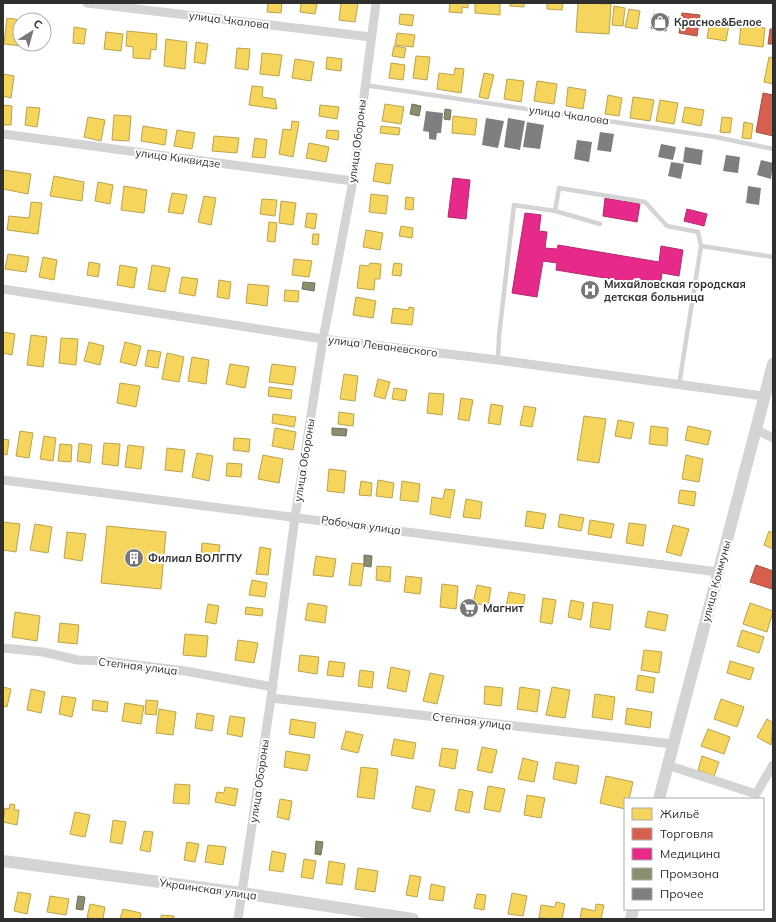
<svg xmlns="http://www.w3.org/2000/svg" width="776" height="922" font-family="Mulish,sans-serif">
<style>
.homes{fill:#f6d55c;stroke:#baa34e}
.shops{fill:#d6604d;stroke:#a45144}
.health{fill:#e7298a;stroke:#b02b6f}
.industry{fill:#8c8c6e;stroke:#70705b}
.building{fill:#7f7f7f}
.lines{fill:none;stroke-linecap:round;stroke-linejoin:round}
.service{stroke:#d4d4d4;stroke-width:4.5}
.minor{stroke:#d4d4d4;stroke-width:9}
.tertiary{stroke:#d4d4d4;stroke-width:12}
.labels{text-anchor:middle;stroke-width:4;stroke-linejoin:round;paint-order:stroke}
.street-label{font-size:11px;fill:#2f2f2f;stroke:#fff}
.poi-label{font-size:11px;font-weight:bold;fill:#2f2f2f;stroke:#fff;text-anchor:start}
</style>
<rect width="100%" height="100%" fill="#fff"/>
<path class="homes" d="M268 3H282L281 13 267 12Z
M301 3 317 4 315 14 300 12Z
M341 3H358L355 22 339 20Z
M450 3H468V8L462 7V13L449 12Z
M475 3H500V15L475 13Z
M510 3H524V7L510 6Z
M547 3H563L562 10 547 9Z
M578 3 611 4 609 34 576 32Z
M614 6 625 8 623 26 612 25Z
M629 9 640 11 637 29 625 27Z
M400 14 414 15 412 26 399 24Z
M7 18 22 20H20V44H23L22 46 4 44Z
M710 22 729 25 726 41 707 38Z
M44 24 50 25 48 37H44Z
M741 25 765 28 763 47 739 44Z
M74 27 86 29 84 44 73 43Z
M127 31 157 34 156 50 151 49 150 59 133 58V47L126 46Z
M106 32 123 34 121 51 104 49Z
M397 33 415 35 413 47 395 45Z
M166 39 187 42 185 69 164 66Z
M196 42 208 44 205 64 194 62Z
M394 46 406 48 404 58 392 56Z
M237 48 250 49 248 70 235 68Z
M262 53 282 55 279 76 260 74Z
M416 56 430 57 427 80 413 78Z
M327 57 342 59 341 71 326 69Z
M769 57 773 58V84L764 82Z
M295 59 314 62 311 81 292 78Z
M391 63 405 65 403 80 389 78Z
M455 68 464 69 461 93 437 89 439 73 454 75Z
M484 73 494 75 488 99 479 97Z
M3 74 14 76 11 98 3 96Z
M507 79 524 81 521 102 504 99Z
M537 81 557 84 554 104 534 101Z
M252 86 263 87 262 97 275 99 277 109 249 105Z
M568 87 586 90 583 109 566 106Z
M608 95 622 98 619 116 605 114Z
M633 97 654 100 650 121 630 118Z
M660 100 678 103 674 124 656 121Z
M385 104 404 107 401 124 382 121Z
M3 105 12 106 11 125H3Z
M320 105 339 107 337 119 319 116Z
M27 107 40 108 37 127 25 125Z
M685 107 704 110 701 126 682 122Z
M114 115 131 116 129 141 112 140Z
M453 116 477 119 475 135 452 133Z
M88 117 105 120 101 141 84 137Z
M722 117 732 118 730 133 720 132Z
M292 121 299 122 293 157 279 154 283 129 291 130Z
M744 122 753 124 751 139 742 138Z
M143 126 167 130 165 145 141 141Z
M381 126 400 128 399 135 380 133Z
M177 130 195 133 192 149 174 146Z
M327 130 339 131 338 140 326 138Z
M214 136 239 138 237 153 212 151Z
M255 138 267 140 265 158 252 157Z
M309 143 329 147 326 162 306 158Z
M376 163 393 165 390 184 373 181Z
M3 170 31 174 28 194 3 189Z
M54 176 84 182 82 201 50 196Z
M98 182 113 185 110 204 95 201Z
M124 186 147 190 144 213 121 210Z
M172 193 187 195 183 214 168 212Z
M371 194 388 196 386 214 369 212Z
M204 196 216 198 211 225 198 222Z
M406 197 414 198 413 210 405 209Z
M262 199 277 200 275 216 260 214Z
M281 201 296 203 293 225 279 223Z
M31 202 42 203 38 234 7 230 9 216 29 218Z
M307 213 317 214 315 229 305 227Z
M269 222 277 223 275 242 267 241Z
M401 226 413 228 412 238 399 236Z
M366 230 383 233 380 250 363 247Z
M313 234H319L318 245 312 244Z
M8 254 29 257 26 272 5 269Z
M43 257 57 260 54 280 39 277Z
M294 259 312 261 309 277 292 275Z
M89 262 100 264 98 277 87 275Z
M370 263 381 264 380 279H375L374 290 357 288 360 265 369 266Z
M394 263 402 264 401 276 392 275Z
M120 265 137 268 134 288 117 285Z
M152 265 170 268 165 292 148 289Z
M182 277 198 279 195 296 179 293Z
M219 280 231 282 229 299 217 297Z
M248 284 269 286 267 306 246 303Z
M285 290 299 291 298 302 284 301Z
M356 297 376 301 373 318 353 315Z
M409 307 414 308 412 325 391 323 393 308 408 310Z
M3 332 15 334 12 355 3 353Z
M31 335 47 337 43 367 27 365Z
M61 338 78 339 76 365 59 363Z
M89 342 104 346 100 365 84 361Z
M125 342 141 346 136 366 120 362Z
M148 350 161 352 158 368 145 366Z
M167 353 184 357 179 382 162 379Z
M192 357 209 360 206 384 188 381Z
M230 364 249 367 245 388 226 384Z
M272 364 296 367 293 385 269 382Z
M344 374 358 376 355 401 340 399Z
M378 379 390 382 385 399 374 396Z
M120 383 140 386 136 407 117 403Z
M269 387 292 390 291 399 268 396Z
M394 388 407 390 405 401 392 399Z
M429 393 444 394 442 415 427 413Z
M461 398 473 400 469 421 458 419Z
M491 404 503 406 500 425 488 423Z
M524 406 536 408 532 427 520 425Z
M339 412 354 414 353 426 338 424Z
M273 414 296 417 294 427 272 423Z
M584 416 606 419 599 463 577 460Z
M618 420 634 423 631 439 615 436Z
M651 426 668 428 667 446 649 444Z
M688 426 711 431 708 445 685 440Z
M275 428 296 432 293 450 272 446Z
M20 431 33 433 29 458 16 456Z
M44 436 56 438 53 461 40 459Z
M234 438 250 439 249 452 233 450Z
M3 439 9 440 7 455 3 454Z
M79 443 92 445 90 463 77 461Z
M104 443 120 444 118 466 102 464Z
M60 444 72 445 71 462 58 461Z
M128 445 144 447 141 469 125 467Z
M167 448 185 450 182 472 165 470Z
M197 453 213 456 209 481 192 477Z
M263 455 283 459 279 483 258 479Z
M686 455 703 459 699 482 682 479Z
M227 463 242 464 241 477 226 476Z
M329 469 346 471 344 493 327 491Z
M378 480 394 483 392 498 376 496Z
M361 481 372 483 371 496 359 495Z
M402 481 420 484 418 502 400 500Z
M445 489 455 490 450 518 430 514 432 497 443 499Z
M680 490 696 492 694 506 678 503Z
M466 499 482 502 480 519 463 517Z
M527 511 546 514 543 529 525 526Z
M560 514 584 518 581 531 558 527Z
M590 520 614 524 611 538 588 534Z
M3 522 20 524 16 552 3 550Z
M629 523 646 525 643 546 626 543Z
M35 524 52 527 48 553 30 550Z
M673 525 689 529 681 556 666 552Z
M107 526 166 532 161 589 101 583Z
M769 531 773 533V549L764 545Z
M67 532 86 534 82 561 64 558Z
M202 543 220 545 218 561 201 560Z
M260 547 271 549 268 575 256 574Z
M316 556 336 559 333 577 313 575Z
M352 563 364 564 361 586 349 585Z
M377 566 391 567 390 582 376 580Z
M406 576 422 578 420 594 404 592Z
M252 580 267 583 265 597 249 595Z
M442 584 458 586 456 609 440 607Z
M477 585 491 588 488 606 473 603Z
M509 592 525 595 523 610 506 607Z
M543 598 556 600 552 624 540 622Z
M571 600 584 603 581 620 568 617Z
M593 602 613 605 610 630 590 627Z
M308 603 327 606 325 623 305 620Z
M750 603 773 611 767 632 743 624Z
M208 604 219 606 216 624 205 622Z
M246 607 263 609 262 616 245 614Z
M648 611 668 615 665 631 645 627Z
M15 612 40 616 37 641 12 637Z
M60 623 79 625 77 644 58 642Z
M742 630 764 637 759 653 737 646Z
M185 634 208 636 206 657 183 655Z
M238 640 258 643 254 663 235 660Z
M644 650 662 652 659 673 641 670Z
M300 655 319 657 317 674 298 671Z
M329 661 345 663 343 677 327 675Z
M730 661 754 668 750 680 727 673Z
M391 667 410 671 406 692 387 688Z
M360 670 374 672 372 688 358 686Z
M430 673 444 676 437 704 423 701Z
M638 675 655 678 653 693 636 690Z
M485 686 503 688 501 706 484 704Z
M3 687 11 689 7 707 3 706Z
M520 687 540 690 537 712 517 709Z
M552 687 570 690 565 718 546 715Z
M31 689 45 692 41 713 27 710Z
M595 694 615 697 612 720 592 717Z
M62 696 76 698 72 717 59 714Z
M721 699 744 707 737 727 714 719Z
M93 700 108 702 107 712 92 710Z
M146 700 158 701 156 715 145 714Z
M125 703 144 706 141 724 122 721Z
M627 708 652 712 650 728 625 724Z
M159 709 176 712 173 735 156 733Z
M197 713 214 716 212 731 195 728Z
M230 716 245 718 242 737 227 734Z
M291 719 316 723 314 738 289 734Z
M767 719 773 723 771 745 757 737Z
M708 729 730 737 724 754 701 746Z
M346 731 363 735 358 753 341 749Z
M394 739 416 743 413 759 391 755Z
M482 747 497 750 492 773 477 770Z
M442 748 458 750 455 769 439 766Z
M286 751 310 755 307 771 284 767Z
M702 756 719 762 714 776 698 770Z
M523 758 538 762 534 782 518 779Z
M556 762 579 766 576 784 553 779Z
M361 767 378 769 374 799 357 797Z
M606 776 633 782 629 799H625V809L600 803Z
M175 784 190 785 189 804 173 803Z
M416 786 435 790 430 812 412 808Z
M488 786 505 789 500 812 484 809Z
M225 787 238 789 235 806 215 802 217 792 224 793Z
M459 789 473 792 469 813 455 810Z
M527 795 545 798 541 818 524 815Z
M280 799 292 801 289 820 277 817Z
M10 804 15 805 14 810H19L17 825 3 822 5 808 9 809Z
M75 812 90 815 85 837 70 834Z
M113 820 126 822 122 844 110 842Z
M144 831 153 832 150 852 140 850Z
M187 842 199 844 195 862 184 860Z
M208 845 226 847 223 865 205 862Z
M272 851 286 854 283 872 269 870Z
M304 859 316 861 313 879 301 877Z
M329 861 345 864 342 885 326 883Z
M358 868 378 871 375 892 355 889Z
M410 875 421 877 417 897 406 895Z
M431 884 445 887 443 901 429 899Z
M18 892 31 894 27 914 14 911Z
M512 893 527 896 523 916 508 914Z
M477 894 486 895 484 910 474 908Z
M50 896 69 899 66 915 47 912Z
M556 902 565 904 562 919 539 918 541 905 555 907Z
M90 904 105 907 103 919 87 918Z
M596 904 604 905 601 919H580L582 908 595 911Z
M123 909 141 913 140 919H120Z
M161 915 174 916V919H161Z"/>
<path class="shops" d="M682 13 700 15 697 36 679 33Z
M654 14 669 17 666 31 651 28Z
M770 29H773V44H768Z
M763 93 773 95V136L756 132Z
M756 565 773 571 772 589 750 582Z"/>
<path class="health" d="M453 178 470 180 466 219 448 217Z
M605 198 640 204 637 222 603 216Z
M687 209 707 214 704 226 684 221Z
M525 213 541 215 539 231 547 232 545 248 557 249 558 245 659 262 661 246 683 250 679 276 662 273 660 287 556 270 557 263 543 261 537 297 512 293Z"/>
<path class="industry" d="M412 104 421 106 419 116 410 114Z
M445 109 451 110 450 120 444 119Z
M303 282 315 283 314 291 302 289Z
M332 428 347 429 346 436 332 435Z
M364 555 372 556 371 567 364 566Z
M316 841 323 842 321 855 315 854Z
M78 896 85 897 83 910 76 909Z"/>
<path class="building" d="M426 111 443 113 441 133H437L436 140 429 139V132L423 131Z
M486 118 504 121 498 148 482 145Z
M508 118 525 121 520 150 504 147Z
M527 122 544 125 540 149 523 147Z
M600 132 614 134 611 152 597 150Z
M577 140 592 142 589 162 574 159Z
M661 144 676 147 673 160 658 157Z
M685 147 703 150 701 165 683 162Z
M726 155 740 157 738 173 723 171Z
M761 160 773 163 771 179 757 175Z
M671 162 684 164 681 179 668 176Z
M748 186 761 188 759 205 746 203Z"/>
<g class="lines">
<path class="service" d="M364 85 716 137 773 149
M555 211 600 224
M498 360 499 336 514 205 555 211 559 188 645 202 667 226 698 232 701 246
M679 385 701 246 773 257"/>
<path class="minor" d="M87 3 371 37
M3 134 353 181
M3 289 323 339 498 360 764 396
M755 429 773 438
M3 480 718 572
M3 648 43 652 78 660 105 661 185 671 273 687
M271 698 673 744
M667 765 756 794 773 765
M238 919 271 698 295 517 323 339 353 181 376 3"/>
<path class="tertiary" d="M659 799 773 364
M3 861 242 893 413 919
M631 919 633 909"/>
</g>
<defs>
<symbol id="shop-disc" viewBox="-11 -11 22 22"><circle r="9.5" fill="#787878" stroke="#fff"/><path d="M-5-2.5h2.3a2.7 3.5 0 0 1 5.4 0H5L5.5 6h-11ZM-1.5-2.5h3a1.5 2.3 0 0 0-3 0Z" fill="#fff"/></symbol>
<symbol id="hospital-disc" viewBox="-11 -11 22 22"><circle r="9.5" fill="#787878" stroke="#fff"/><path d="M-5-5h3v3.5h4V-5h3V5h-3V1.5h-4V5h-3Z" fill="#fff"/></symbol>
<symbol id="building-disc" viewBox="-11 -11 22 22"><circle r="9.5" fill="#787878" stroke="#fff"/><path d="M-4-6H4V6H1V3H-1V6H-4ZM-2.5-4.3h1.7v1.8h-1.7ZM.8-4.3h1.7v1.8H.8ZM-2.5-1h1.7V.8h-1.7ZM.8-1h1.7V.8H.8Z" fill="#fff"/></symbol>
<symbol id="supermarket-disc" viewBox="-11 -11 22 22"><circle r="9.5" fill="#787878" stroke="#fff"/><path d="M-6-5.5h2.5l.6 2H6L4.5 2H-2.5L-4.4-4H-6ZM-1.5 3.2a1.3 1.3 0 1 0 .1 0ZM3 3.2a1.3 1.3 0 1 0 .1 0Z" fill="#fff"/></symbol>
</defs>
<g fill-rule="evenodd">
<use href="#shop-disc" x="649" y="11" width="22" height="22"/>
<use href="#hospital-disc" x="579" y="279" width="22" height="22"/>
<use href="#building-disc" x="123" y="547" width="22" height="22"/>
<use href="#supermarket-disc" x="458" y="597" width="22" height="22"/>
</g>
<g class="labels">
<g class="street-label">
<text transform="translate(229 20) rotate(7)" y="4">улица Чкалова</text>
<text transform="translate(569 115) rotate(8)" y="4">улица Чкалова</text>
<text transform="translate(357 141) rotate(-83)" y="4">улица Обороны</text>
<text transform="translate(178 158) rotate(8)" y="4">улица Киквидзе</text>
<text transform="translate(383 346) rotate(7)" y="4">улица Леваневского</text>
<text transform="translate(304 460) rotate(-81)" y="4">улица Обороны</text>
<text transform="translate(361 525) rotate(8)" y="4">Рабочая улица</text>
<text transform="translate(716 581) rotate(-75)" y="4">улица Коммуны</text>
<text transform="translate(138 666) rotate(7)" y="4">Степная улица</text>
<text transform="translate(472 721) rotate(7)" y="4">Степная улица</text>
<text transform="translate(259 781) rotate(-82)" y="4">улица Обороны</text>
<text transform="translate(208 889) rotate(8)" y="4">Украинская улица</text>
</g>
<g class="poi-label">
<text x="674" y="26">Красное&amp;Белое</text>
<text x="604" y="288">Михайловская городская<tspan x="604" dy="13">детская больница</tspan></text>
<text x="148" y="562">Филиал ВОЛГПУ</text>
<text x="483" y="612">Магнит</text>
</g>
</g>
<rect width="776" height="922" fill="none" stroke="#2f2f2f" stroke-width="8"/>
<rect x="624" y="798" width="140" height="112" fill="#ffffff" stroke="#acacac"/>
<rect x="632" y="808" width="20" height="12" fill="#f6d55c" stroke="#acacac"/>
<text x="660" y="818" font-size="12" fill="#2f2f2f">Жильё</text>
<rect x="632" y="828" width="20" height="12" fill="#d6604d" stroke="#acacac"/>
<text x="660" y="838" font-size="12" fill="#2f2f2f">Торговля</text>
<rect x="632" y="848" width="20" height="12" fill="#e7298a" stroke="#acacac"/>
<text x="660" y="858" font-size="12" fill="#2f2f2f">Медицина</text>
<rect x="632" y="868" width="20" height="12" fill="#8c8c6e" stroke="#acacac"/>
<text x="660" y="878" font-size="12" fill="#2f2f2f">Промзона</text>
<rect x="632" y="888" width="20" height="12" fill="#7f7f7f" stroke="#acacac"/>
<text x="660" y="898" font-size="12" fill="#2f2f2f">Прочее</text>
<g transform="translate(32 32) rotate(37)"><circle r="19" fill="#ffffff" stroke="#acacac"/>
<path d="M0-3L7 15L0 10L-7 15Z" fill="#787878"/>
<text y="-6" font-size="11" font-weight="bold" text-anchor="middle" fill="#2f2f2f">С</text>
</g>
</svg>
